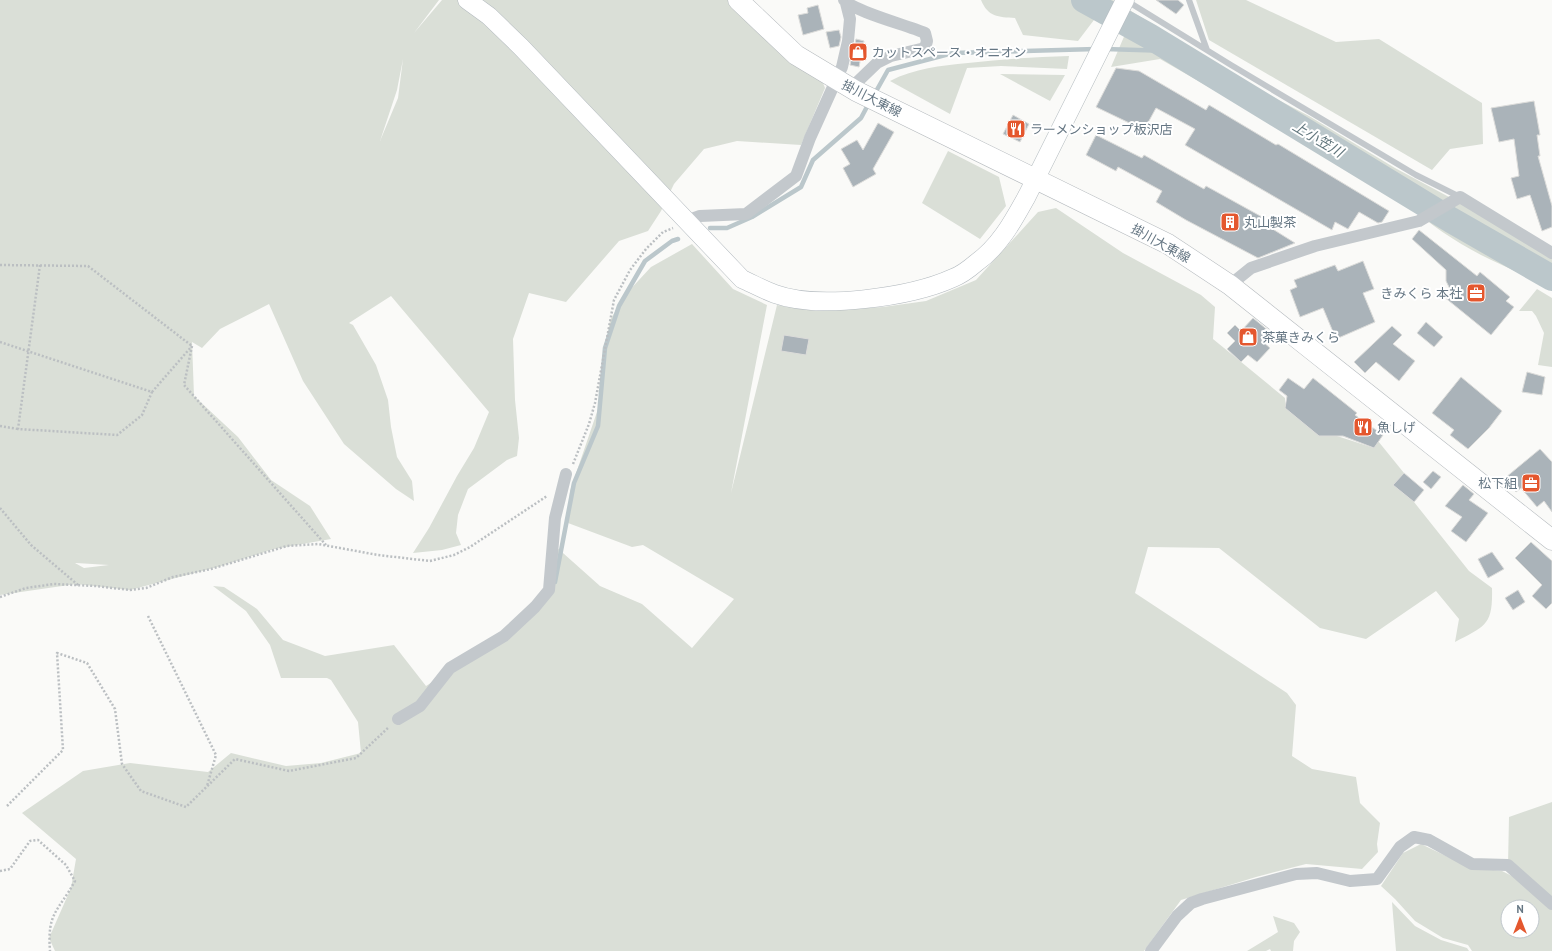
<svg xmlns="http://www.w3.org/2000/svg" width="1552" height="951" font-family="'PT Sans','Noto Sans JP',sans-serif">
<style>
.green{fill:#dadfd7;fill-rule:evenodd}
.lines{fill:none;stroke-linecap:round;stroke-linejoin:round}
.stream{stroke:#bbc7cb;stroke-width:4.5}
.river{stroke:#bbc7cb;stroke-width:26}
.building{fill:#aab3b9;stroke:#dcdcda}
.secondary-casing{stroke:#b3babf;stroke-width:19}
.primary-casing{stroke:#b5babe;stroke-width:21}
.path{stroke:#bbbfc2;stroke-width:2.5;stroke-dasharray:2 2;stroke-linecap:butt}
.lane{stroke:#c3c8cc;stroke-width:6}
.street{stroke:#c3c8cc;stroke-width:12}
.secondary{stroke:#fff;stroke-width:18}
.primary{stroke:#fff;stroke-width:20}
.labels{text-anchor:middle;stroke-width:4;stroke-linejoin:round;paint-order:stroke}
.poi-label{font-size:13px;fill:#657683;stroke:#fff;text-anchor:start}
.street-label{font-size:13px;fill:#657683;stroke:#fff}
.water-label{font-size:14px;font-style:italic;fill:#60757c;stroke:#fff}
</style>
<rect width="100%" height="100%" fill="#fafaf8"/>
<path class="green" d="M0 0H439L414 33 442 0H729L823 83 825 88 801 145 737 141 704 149 674 184 661 211 648 231 619 241 566 302 529 293 513 339 515 400 519 438 517 456 507 460 468 489 458 515 456 533 461 545 442 550 413 553 429 528 457 476 474 448 489 412 391 296 349 323 353 325 376 365 388 400 391 427 397 457 412 481 414 501 396 489 344 444 303 381 269 304 220 329 202 348 192 342 194 396 238 437 271 480 310 506 331 539 274 549 221 566 130 590 76 584 0 595ZM403 59 398 98 380 141 397 90ZM75 563H76L109 565 84 568Z
M981 0H1113L1256 88 1309 116 1395 168 1464 205 1552 257V291C1529 276 1505 267 1481 255 1454 241 1430 224 1407 205L1214 90 1160 59 1111 67 1126 32 1097 16 1078 41 1023 35 1015 18C998 17 988 17 981 0Z
M1196 0H1246L1336 42 1379 39 1482 103 1483 144 1450 149 1432 170 1209 40Z
M1069 56 1067 69 1001 66 967 68 950 114 890 81C915 68 940 66 968 63 1002 59 1035 57 1069 56Z
M1000 74 1065 75 1050 101Z
M948 151 999 177 1006 206 980 239 922 203Z
M1056 208 1123 253 1201 295 1215 307 1213 339 1285 398V408L1319 436H1337L1374 448 1378 441 1404 473 1393 485 1414 502 1469 571 1492 588C1493 626 1485 626 1455 642L1459 619 1436 591 1366 639 1320 628 1219 548 1148 547 1135 593 1287 693 1296 705 1292 756 1312 769 1356 777 1360 803 1380 823 1377 844 1378 852 1362 869 1306 864 1256 877 1181 900 1144 951H55L49 938 71 888 76 859 22 813 83 771 130 763 208 772 231 753 286 766 321 763 361 753 358 722 331 680 327 678H281L270 645 246 611 213 586 224 587 257 609 283 640 325 656 394 645 426 686 504 636 549 590 554 545 600 586 642 604 692 648 734 599 643 545 632 547 568 523 570 491 598 409 603 363 610 320 626 294 651 267 692 244 733 289 767 305 731 493 777 305 816 311 883 307 926 301 976 280 1038 212Z
M1537 289 1552 298V367L1538 365 1544 333 1536 316 1532 311H1519Z
M1552 802V904L1508 865 1509 817Z
M1421 844 1469 867 1502 871 1516 878 1552 910V951H1472L1468 945 1443 938 1415 921 1395 899 1381 886 1403 853ZM1508 907H1532V931H1508Z
M1392 902 1415 926 1441 940 1467 948 1469 951H1396Z
M1273 916 1294 923 1300 932 1294 941 1293 951H1271L1270 949 1266 951H1247L1278 932Z"/>
<g class="lines">
<path class="stream" d="M1105 49 1170 51
M874 95 888 70 953 53 1096 49
M710 228H727L752 217 801 187 813 160 861 118 869 103
M555 582 574 483 598 426 605 348 619 306 645 261 672 241 678 239"/>
<path class="river" d="M1084 0 1149 36 1451 220 1552 278"/>
</g>
<path class="building" d="M1156 0H1178L1184 5 1176 14Z
M818 5 824 29 803 35 798 15 808 13 807 8Z
M839 30 841 37 839 46 830 48 826 32Z
M856 39 864 41 859 67 850 65Z
M1116 68 1139 71 1206 110 1209 105 1276 145 1278 144 1389 211 1382 222 1378 223 1359 212 1348 229 1335 222 1332 230 1185 145 1195 129 1156 108 1144 130 1096 107Z
M1534 101 1540 135H1537L1540 156H1538L1552 206V227L1542 231 1530 195 1517 199 1511 178 1519 176 1514 139 1499 142 1491 108Z
M1013 115 1029 124 1020 142 1003 134Z
M878 123 894 132 873 169 876 174 853 187 843 168 850 164 841 149 857 140 863 150Z
M1096 135 1142 158 1144 155 1204 189 1206 186 1273 223 1271 228 1295 243 1258 258 1186 220 1156 202 1162 191 1118 167 1116 171 1086 155Z
M1419 230 1477 276 1480 272 1510 297 1506 301 1514 307 1491 335 1443 296 1450 289 1446 281V270L1412 239Z
M1363 261 1374 289 1363 293 1375 322 1336 339 1323 308 1300 317 1290 290 1297 287 1294 280 1335 265 1338 271Z
M1253 318 1270 332 1262 341 1270 348 1257 362 1248 355 1241 362 1227 349 1235 341 1227 333 1235 325 1241 331Z
M1426 322 1443 337 1434 347 1417 333Z
M1392 326 1402 335 1393 344 1415 361 1399 381 1376 362 1365 373 1354 362Z
M784 335 809 339 806 355 781 351Z
M1527 372 1545 377 1542 395 1522 392Z
M1461 377 1502 411 1489 428 1468 449 1450 435 1454 430 1432 413Z
M1288 378 1304 389 1313 378 1357 413 1355 415 1383 435 1374 448 1343 436H1319L1285 408 1287 396 1279 390Z
M1540 449 1552 462V512L1544 501 1537 507 1521 488 1516 492 1505 478Z
M1433 471 1441 477 1431 489 1423 482Z
M1404 473 1424 490 1414 502 1393 485Z
M1463 485 1474 494 1469 500 1488 513 1466 542 1451 531 1462 517 1445 506Z
M1531 542 1552 561V603L1546 609 1532 596 1542 585 1515 558Z
M1492 552 1504 569 1488 578 1478 559Z
M1518 590 1525 602 1513 610 1505 598Z"/>
<g class="lines">
<defs>
<path id="secondary" d="M467 0 489 16 521 47 742 279C753 284 764 290 775 294 819 310 911 297 953 278 961 275 969 269 976 263 1000 246 1013 221 1027 196L1125 0"/>
<path id="primary" d="M738 0 796 55 856 91 1168 244 1230 285 1552 540"/>
</defs>
<use href="#secondary" class="secondary-casing"/>
<use href="#primary" class="primary-casing"/>
<path class="path" d="M0 265 88 266 192 346
M40 265 18 429 117 435 142 415 152 392
M0 342 152 392 192 346
M192 346 184 385 326 545
M0 426 18 429
M573 464 589 424 595 403 614 300 630 270 646 249 663 232 673 228
M0 508 31 545 78 585
M0 597 26 588 54 584 95 586 130 590 146 588 173 577 211 569 287 546 318 544 378 555 430 561 454 555 470 547 547 496
M148 616 216 755 207 786
M7 806 63 750 57 653 87 663 115 709 122 764 141 791 186 807 235 759 289 771 356 758 389 727
M0 871 10 869 30 841 38 840 66 865 75 881C58 912 47 912 50 951"/>
<path class="lane" d="M1189 0 1207 50
M1127 1 1231 65 1416 175 1460 197"/>
<path class="street" d="M844 0C855 12 907 25 925 33L927 41 925 48 891 56 877 63 851 88
M686 221 700 216 746 214 796 176 810 138 842 67 848 41 850 19 846 3
M1230 285 1251 268 1315 246 1419 221 1460 197 1552 253
M398 719 420 706 450 668 504 636 535 607 549 590 555 518 566 474
M1151 951 1177 916 1191 903 1202 899 1296 874 1317 873 1350 881 1377 879 1400 847 1414 837 1429 840 1472 864 1508 865 1552 904"/>
<use href="#secondary" class="secondary"/>
<use href="#primary" class="primary"/>
</g>
<defs>
<symbol id="shop-square" viewBox="-11 -11 22 22"><rect x="-9" y="-9" width="18" height="18" rx="4" fill="#e4572e" stroke="#fff"/><path d="M-5-2.5h2.3a2.7 3.5 0 0 1 5.4 0H5L5.5 6h-11ZM-1.5-2.5h3a1.5 2.3 0 0 0-3 0Z" fill="#fff"/></symbol>
<symbol id="restaurant-square" viewBox="-11 -11 22 22"><rect x="-9" y="-9" width="18" height="18" rx="4" fill="#e4572e" stroke="#fff"/><path d="M-5-6h1v4h1v-4h1v4h1v-4h1v5L-1.5 .5V6h-2V.5L-5-1ZM5-6V6H3V1.5H1.5Q1.5-4 5-6Z" fill="#fff"/></symbol>
<symbol id="building-square" viewBox="-11 -11 22 22"><rect x="-9" y="-9" width="18" height="18" rx="4" fill="#e4572e" stroke="#fff"/><path d="M-4-6H4V6H1V3H-1V6H-4ZM-2.5-4.3h1.7v1.8h-1.7ZM.8-4.3h1.7v1.8H.8ZM-2.5-1h1.7V.8h-1.7ZM.8-1h1.7V.8H.8Z" fill="#fff"/></symbol>
<symbol id="office-square" viewBox="-11 -11 22 22"><rect x="-9" y="-9" width="18" height="18" rx="4" fill="#e4572e" stroke="#fff"/><path d="M-6-3h4V-5.5h4V-3h4V5H-6ZM-1-4.5V-3h2v-1.5ZM-6 0V1H6V0Z" fill="#fff"/></symbol>
</defs>
<g fill-rule="evenodd">
<use href="#shop-square" x="847" y="41" width="22" height="22"/>
<use href="#restaurant-square" x="1005" y="118" width="22" height="22"/>
<use href="#building-square" x="1219" y="211" width="22" height="22"/>
<use href="#office-square" x="1465" y="282" width="22" height="22"/>
<use href="#shop-square" x="1237" y="326" width="22" height="22"/>
<use href="#restaurant-square" x="1352" y="416" width="22" height="22"/>
<use href="#office-square" x="1520" y="472" width="22" height="22"/>
</g>
<g class="labels">
<g class="poi-label">
<text x="872" y="57">カットスペース・オニオン</text>
<text x="1030" y="134">ラーメンショップ板沢店</text>
<text x="1244" y="227">丸山製茶</text>
<text x="1462" y="298" text-anchor="end">きみくら 本社</text>
<text x="1262" y="342">茶菓きみくら</text>
<text x="1377" y="432">魚しげ</text>
<text x="1517" y="488" text-anchor="end">松下組</text>
</g>
<g class="street-label">
<text transform="translate(872 98) rotate(27)" y="5">掛川大東線</text>
<text transform="translate(1161 243) rotate(29)" y="5">掛川大東線</text>
</g>
<g class="water-label">
<text transform="translate(1318 139) rotate(31)" y="5">上小笠川</text>
</g>
</g>
<g transform="translate(1520 919)"><circle r="19" fill="#ffffff" stroke="#c1c8cd"/>
<path d="M0-3L7 15L0 10L-7 15Z" fill="#e4572e"/>
<text y="-6" font-size="11" font-weight="bold" text-anchor="middle" fill="#657683">N</text>
</g>
</svg>
